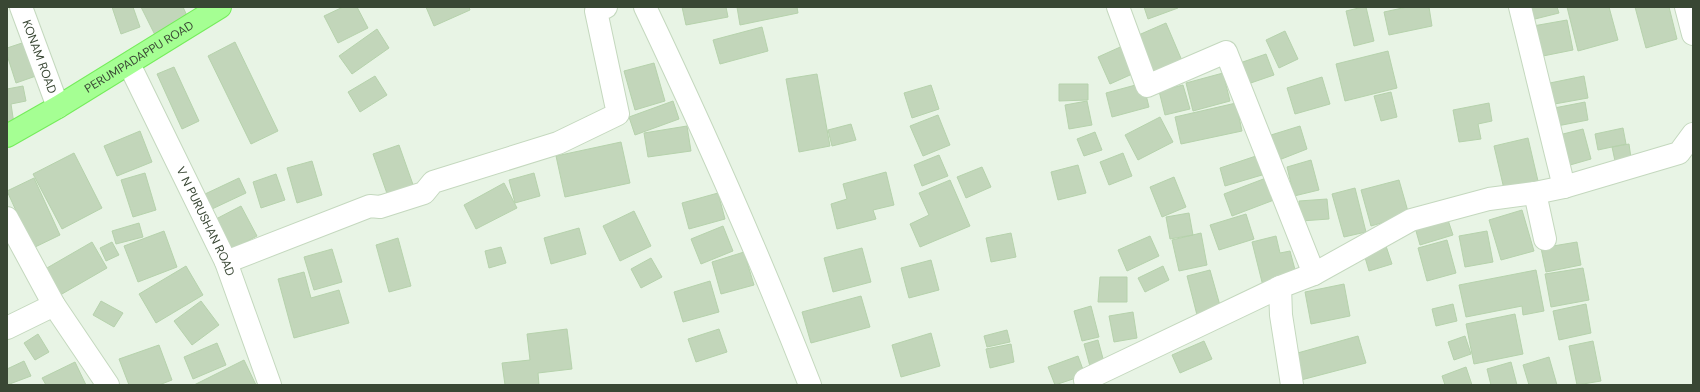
<svg xmlns="http://www.w3.org/2000/svg" width="1700" height="392" font-family="'DM Sans',sans-serif">
<style>
.building{fill:#c2d6ba;stroke:#b6d2ac}
.lines{fill:none;stroke-linecap:round;stroke-linejoin:round}
.minor-casing{stroke:#c4d8be;stroke-width:24}
.major-casing{stroke:#75ec5b;stroke-width:24}
.minor{stroke:#fff;stroke-width:22}
.major{stroke:#a5ff93;stroke-width:22}
.labels{text-anchor:middle;stroke-width:3.5;stroke-linejoin:round;paint-order:stroke}
.street-label{font-size:12px;fill:#394734;stroke:#fff}
</style>
<rect width="100%" height="100%" fill="#e8f4e5"/>
<path class="building" d="M112 7H133L140 27 121 34Z
M141 7H183L188 18 155 35Z
M343 7H357L368 28 338 43 324 16Z
M426 7H469L470 10 434 26Z
M682 7H726L728 17 686 25Z
M737 7H797L798 13 740 25Z
M1144 7H1178V8L1148 19Z
M1363 7H1366L1374 41 1354 46 1346 11Z
M1407 7H1429L1432 26 1389 35 1384 12Z
M1524 7H1557L1559 13 1527 21Z
M1567 7H1609L1618 40 1578 51Z
M1635 7H1669L1677 39 1646 48Z
M1567 20 1573 50 1538 57 1533 26Z
M1166 23 1183 63 1150 77 1134 37Z
M762 27 768 51 720 64 713 40Z
M377 29 389 48 352 74 339 56Z
M1285 31 1298 59 1279 68 1266 40Z
M25 42 36 76 16 83 7 55V48Z
M235 42 278 131 251 144 208 56Z
M1127 44 1139 71 1110 84 1098 57Z
M1388 51 1397 88 1345 101 1336 64Z
M1266 54 1274 75 1242 86 1234 65Z
M654 63 665 101 635 110 624 71Z
M174 67 199 121 182 129 157 74Z
M1223 73 1230 101 1193 111 1186 83Z
M817 74 830 146 799 152 786 79Z
M375 76 387 95 360 112 348 92Z
M1584 76 1588 98 1549 105 1545 84Z
M1322 77 1330 104 1295 114 1287 88Z
M1143 83 1149 107 1112 117 1106 93Z
M1059 84H1088V100L1059 101Z
M931 85 939 109 912 118 904 93Z
M1183 85 1190 109 1165 115 1159 91Z
M23 86 26 101 11 104 14 124 7 126V89Z
M1391 92 1397 117 1381 121 1374 96Z
M673 101 679 119 635 135 629 117Z
M1087 101 1092 125 1069 129 1065 105Z
M1585 102 1588 120 1552 127 1549 109Z
M1236 103 1242 131 1181 144 1175 117Z
M1489 103 1492 121 1478 124 1481 139 1459 142 1453 110Z
M938 115 950 145 923 156 910 126Z
M1160 117 1173 142 1138 160 1125 135Z
M851 124 856 140 832 146 828 130Z
M687 126 691 151 648 157 644 133Z
M1300 126 1307 149 1279 160 1271 135Z
M1623 128 1626 144 1598 150 1595 134Z
M1583 129 1591 159 1563 167 1555 136Z
M140 131 152 162 117 176 104 146Z
M1095 132 1102 150 1084 156 1077 139Z
M1528 138 1538 181 1504 189 1494 146Z
M621 142 630 183 565 197 556 156Z
M1629 144 1631 158 1615 161 1612 147Z
M399 145 416 193 390 202 373 154Z
M74 153 102 208 62 229 33 174Z
M1123 153 1132 176 1109 185 1100 162Z
M939 155 948 176 922 186 914 165Z
M1256 156 1262 175 1225 186 1220 168Z
M1311 160 1319 190 1294 196 1287 167Z
M312 161 322 195 297 203 287 168Z
M1078 165 1086 193 1058 200 1051 172Z
M982 167 991 187 966 198 957 177Z
M886 172 894 205 873 210 876 219 837 229 831 204 847 199 843 184Z
M145 173 156 210 133 217 121 180Z
M534 173 540 196 515 203 509 180Z
M276 174 285 200 261 208 253 182Z
M1174 177 1186 207 1162 217 1150 187Z
M34 178 60 235 33 248 7 191Z
M239 178 246 193 212 209 205 194Z
M1266 178 1274 200 1232 216 1224 194Z
M950 180 970 226 920 247 910 224 929 215 919 193Z
M1399 180 1409 215 1371 226 1361 190Z
M504 183 517 208 476 229 464 205Z
M1355 188 1366 232 1344 237 1332 194Z
M718 193 725 219 689 229 682 203Z
M1327 199 1329 219 1301 221 1299 201Z
M241 206 257 236 232 249 216 219Z
M1522 210 1534 251 1501 260 1489 220Z
M634 211 651 246 620 261 603 226Z
M1189 213 1193 235 1170 239 1166 217Z
M1246 214 1254 239 1219 250 1210 225Z
M1446 214 1453 235 1420 245 1414 224Z
M139 223 143 237 116 244 112 231Z
M723 226 733 251 701 264 691 239Z
M579 228 586 254 551 264 544 238Z
M164 231 177 267 138 282 124 246Z
M1487 231 1493 262 1465 267 1459 236Z
M1011 233 1016 257 991 262 986 238Z
M1201 233 1207 265 1179 271 1172 240Z
M1150 236 1159 256 1127 271 1118 250Z
M1276 236 1280 253 1290 251 1297 277 1263 286 1252 242Z
M398 238 411 286 389 292 376 245Z
M1447 240 1456 273 1427 281 1418 248Z
M92 242 107 268 55 298 40 272Z
M112 242 119 255 106 261 100 248Z
M1577 242 1581 265 1546 272 1541 248Z
M1386 246 1392 264 1369 271 1364 254Z
M501 247 506 263 489 268 485 251Z
M862 248 871 282 833 292 824 258Z
M332 249 342 282 314 290 304 257Z
M744 252 754 285 721 294 712 262Z
M651 258 662 277 641 288 631 269Z
M931 260 939 290 909 298 901 268Z
M186 266 203 295 156 323 139 294Z
M1163 266 1169 280 1145 292 1138 278Z
M1583 268 1589 300 1551 307 1545 274Z
M1210 270 1221 309 1197 315 1187 276Z
M1536 270 1544 311 1523 315 1522 306 1466 317 1459 285Z
M304 272 311 298 339 290 349 323 294 338 278 279Z
M1100 277H1127V302H1098Z
M710 281 719 312 683 322 674 292Z
M1344 284 1350 316 1311 324 1305 292Z
M861 296 870 327 811 343 802 312Z
M101 301 123 313 114 327 93 315Z
M201 301 219 325 192 345 174 321Z
M1453 304 1457 321 1436 326 1432 309Z
M1586 304 1591 333 1559 340 1553 311Z
M1091 306 1099 337 1082 341 1074 311Z
M1133 312 1137 338 1114 342 1109 316Z
M1515 314 1523 354 1474 364 1466 324Z
M567 329 572 369 538 373 539 385H505L502 363 530 360 527 334Z
M719 329 727 352 696 362 688 339Z
M1007 330 1010 342 987 347 984 336Z
M931 333 940 366 901 377 892 345Z
M38 334 49 352 35 360 24 343Z
M1358 336 1366 363 1301 380 1294 354Z
M1465 336 1471 354 1454 360 1448 342Z
M1098 340 1105 366 1091 370 1084 344Z
M1204 341 1212 359 1180 373 1172 355Z
M1593 341 1601 381 1577 385 1569 346Z
M217 343 226 365 193 379 184 357Z
M1011 344 1014 362 990 368 986 349Z
M159 345 172 380 159 385H129L119 359Z
M1078 356 1085 375 1055 385 1048 367Z
M1549 357 1557 385H1529L1523 365Z
M244 360 256 385H194Z
M24 361 31 376 7 385V369Z
M75 362 86 385H46L42 378Z
M1511 362 1517 385H1491L1487 369Z
M1466 367 1472 385H1445L1442 376Z"/>
<g class="lines">
<defs>
<g id="minor">
<path id="s1" d="M21 7 58 107"/>
<path d="M645 7C704 131 760 257 810 385"/>
<path d="M1118 7 1147 86 1226 52 1314 274"/>
<path d="M1520 7 1564 187"/>
<path d="M1686 7 1693 34"/>
<path id="s2" d="M129 64 226 262 270 385"/>
<path d="M1535 193 1545 239"/>
<path d="M7 218 54 305 108 385"/>
<path d="M226 262 370 206 380 207 424 193 433 182 558 143 618 114 596 11 606 7"/>
<path d="M7 328 54 305"/>
<path d="M1086 385 1085 380 1280 287"/>
<path d="M1292 385 1281 315 1280 287 1314 274 1411 220 1489 199 1535 193 1564 187 1679 153 1693 134"/>
</g>
<g id="major">
<path id="s3" d="M7 136 58 107 220 7"/>
</g>
</defs>
<use href="#minor" class="minor-casing"/>
<use href="#major" class="major-casing"/>
<use href="#minor" class="minor"/>
<use href="#major" class="major"/>
</g>
<g class="labels">
<g class="street-label">
<text dy="4" stroke="none"><textPath href="#s1" startOffset="53">KONAM ROAD</textPath></text>
<text dy="4" stroke="none"><textPath href="#s3" startOffset="154">PERUMPADAPPU ROAD</textPath></text>
<text dy="4" stroke="none"><textPath href="#s2" startOffset="175">V N PURUSHAN ROAD</textPath></text>
</g>
</g>
<rect width="1700" height="392" fill="none" stroke="#394734" stroke-width="16"/>
</svg>
